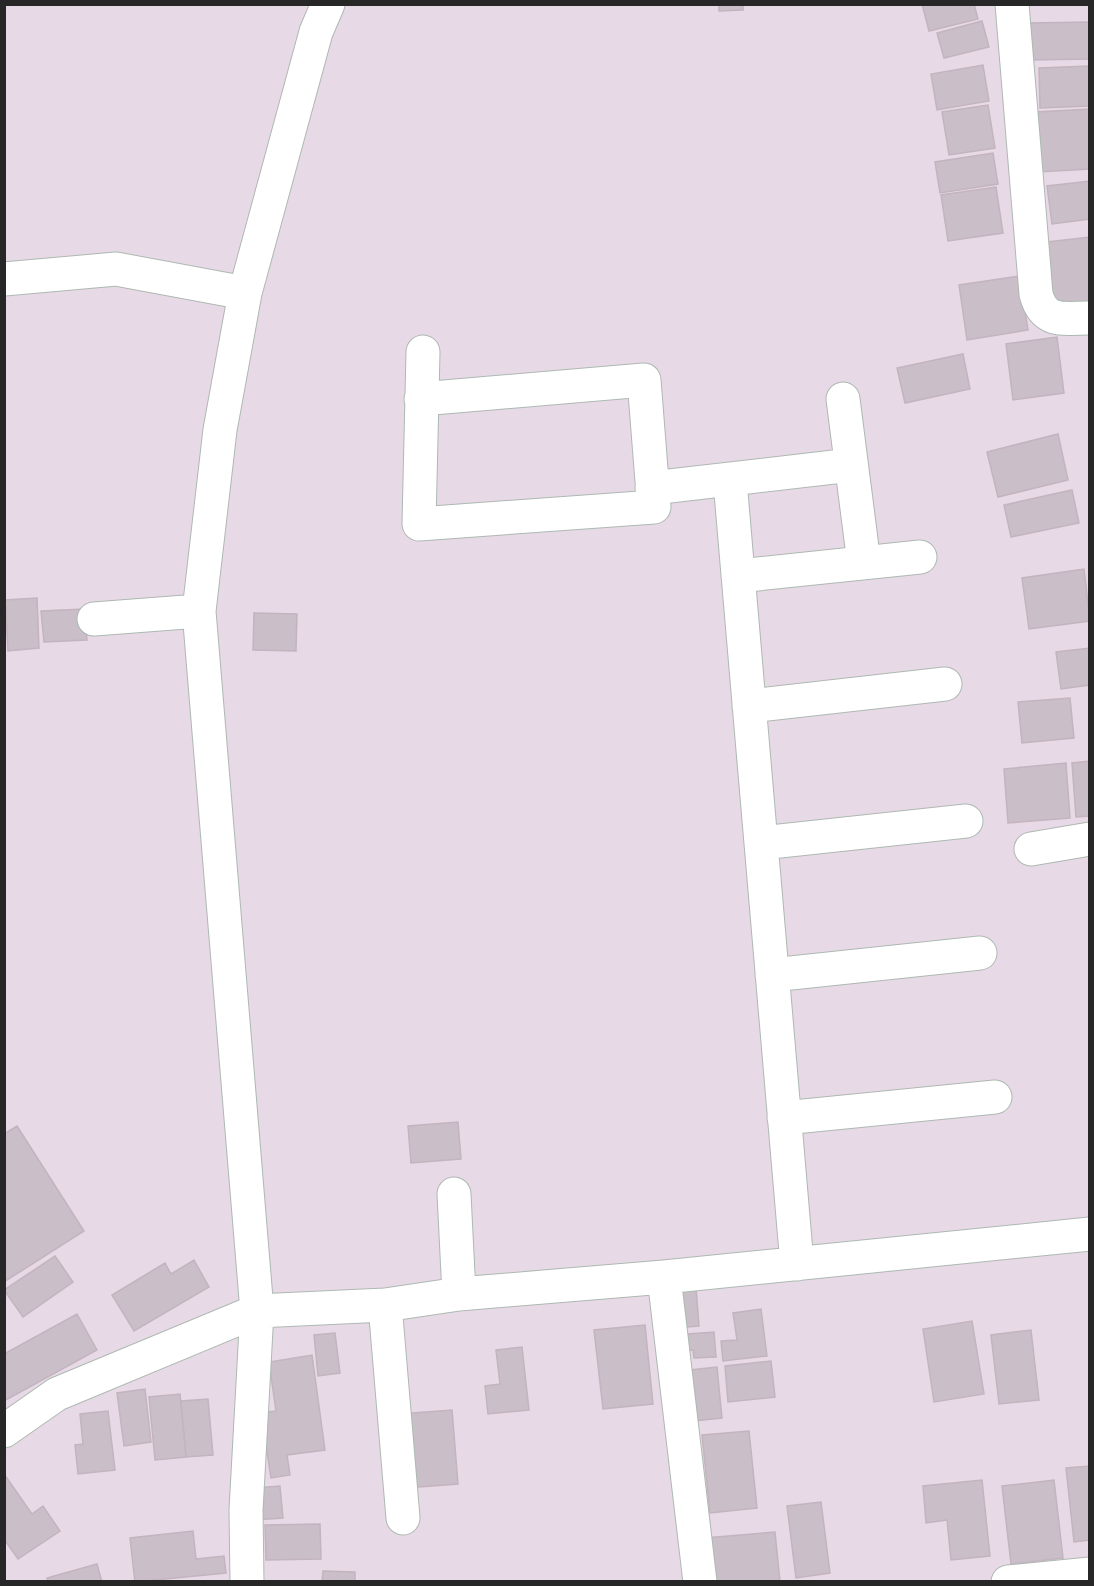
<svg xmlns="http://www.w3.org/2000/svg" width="1094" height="1586" font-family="'Sofia Sans Condensed',sans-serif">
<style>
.building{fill:#cabec8;stroke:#c3b4bf;stroke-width:1.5}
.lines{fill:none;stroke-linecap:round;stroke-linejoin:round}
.minor-casing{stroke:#adb9b2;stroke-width:35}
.minor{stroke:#fff;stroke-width:33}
</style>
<rect width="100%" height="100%" fill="#e8d9e6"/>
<path class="building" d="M719 4H743V10L719 11Z
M922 4H974L978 19 929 31Z
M982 21 989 47 944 58 937 33Z
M1089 22 1090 59 1029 60 1028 23Z
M983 65 989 101 937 110 931 74Z
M1090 66V106L1040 108 1039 68Z
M988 105 995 148 949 155 942 112Z
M1090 109V169L1038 172 1034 112Z
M993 153 998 184 940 193 935 162Z
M1090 181V219L1052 224 1047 186Z
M996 187 1003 233 948 241 941 195Z
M1090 237V306L1047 311 1038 243Z
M1019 276 1028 330 967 340 959 285Z
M1057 337 1064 393 1013 400 1006 344Z
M963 354 970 389 905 403 897 368Z
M1058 434 1068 480 998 497 987 452Z
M1072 490 1079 523 1011 537 1004 505Z
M1084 569 1090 621 1029 629 1022 578Z
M37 598 39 648 8 651 5 600Z
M84 609 87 640 44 642 41 611Z
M254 613 297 614 296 651 253 650Z
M1090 648V685L1061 689 1056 652Z
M1070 698 1074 738 1022 743 1018 702Z
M1090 761V816L1076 817 1072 763Z
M1066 763 1070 818 1008 823 1004 769Z
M458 1122 461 1159 411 1163 408 1126Z
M17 1126 84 1231 4 1282V1134Z
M55 1256 73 1282 23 1317 4 1290Z
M194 1260 209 1287 134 1331 112 1295 165 1263 171 1274Z
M696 1288 699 1326 675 1328 672 1290Z
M761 1309 767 1356 723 1361 721 1341 737 1340 733 1313Z
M77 1314 97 1350 4 1401V1354Z
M972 1321 984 1394 934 1402 923 1329Z
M645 1325 653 1404 603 1409 594 1330Z
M1031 1330 1039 1400 999 1404 991 1335Z
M714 1332 716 1357 694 1358 693 1350 676 1352 674 1335Z
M335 1333 340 1373 318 1376 314 1335Z
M522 1347 529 1410 488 1414 485 1386 500 1384 496 1350Z
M312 1355 325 1450 287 1455 290 1475 271 1478 261 1413 276 1411 269 1362Z
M771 1361 775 1397 728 1402 725 1366Z
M717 1367 722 1418 694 1421 690 1370Z
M145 1389 151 1442 124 1446 117 1393Z
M180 1394 186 1457 155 1460 149 1397Z
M208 1399 213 1455 186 1457 181 1401Z
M452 1410 458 1484 406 1488 400 1414Z
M108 1411 115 1470 78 1474 75 1445 83 1444 80 1414Z
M749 1431 757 1508 710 1513 702 1435Z
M1090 1466V1540L1074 1542 1066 1468Z
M4 1474 32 1514 43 1506 60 1531 18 1559 4 1539Z
M982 1480 990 1556 951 1560 947 1520 926 1523 923 1486Z
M1054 1480 1063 1558 1011 1564 1002 1486Z
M280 1486 283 1518 255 1520 253 1488Z
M821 1502 830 1573 796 1578 787 1506Z
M320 1524 321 1559 266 1560 265 1525Z
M193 1531 196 1559 224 1556 226 1573 135 1582 130 1538Z
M775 1532 780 1582H709L705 1538Z
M97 1564 102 1582H48L47 1578Z
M323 1571 355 1572V1582H322Z"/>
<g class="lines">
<defs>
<path id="minor" d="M1012 4 1036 294C1044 324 1063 318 1090 318
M4 279 116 269 245 293
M421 399 644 380 654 507 419 524 423 352
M843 399 864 563
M730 481 797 1264
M652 488 851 465
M738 576 920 557
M94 619 199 611
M749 706 945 684
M761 843 966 821
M1031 849 1090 839
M772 975 980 953
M784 1118 995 1097
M454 1194 459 1294
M664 1277 700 1582
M385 1305 403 1518
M4 1431 57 1394 257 1311 385 1305 459 1294 664 1277 1090 1234
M247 1582 246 1510 257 1311 199 611 220 430 245 293 316 32 328 4
M1008 1582 1090 1574"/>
</defs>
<use href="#minor" class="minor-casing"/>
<use href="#minor" class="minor"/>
</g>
<rect width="1094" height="1586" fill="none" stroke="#272727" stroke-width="12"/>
</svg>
